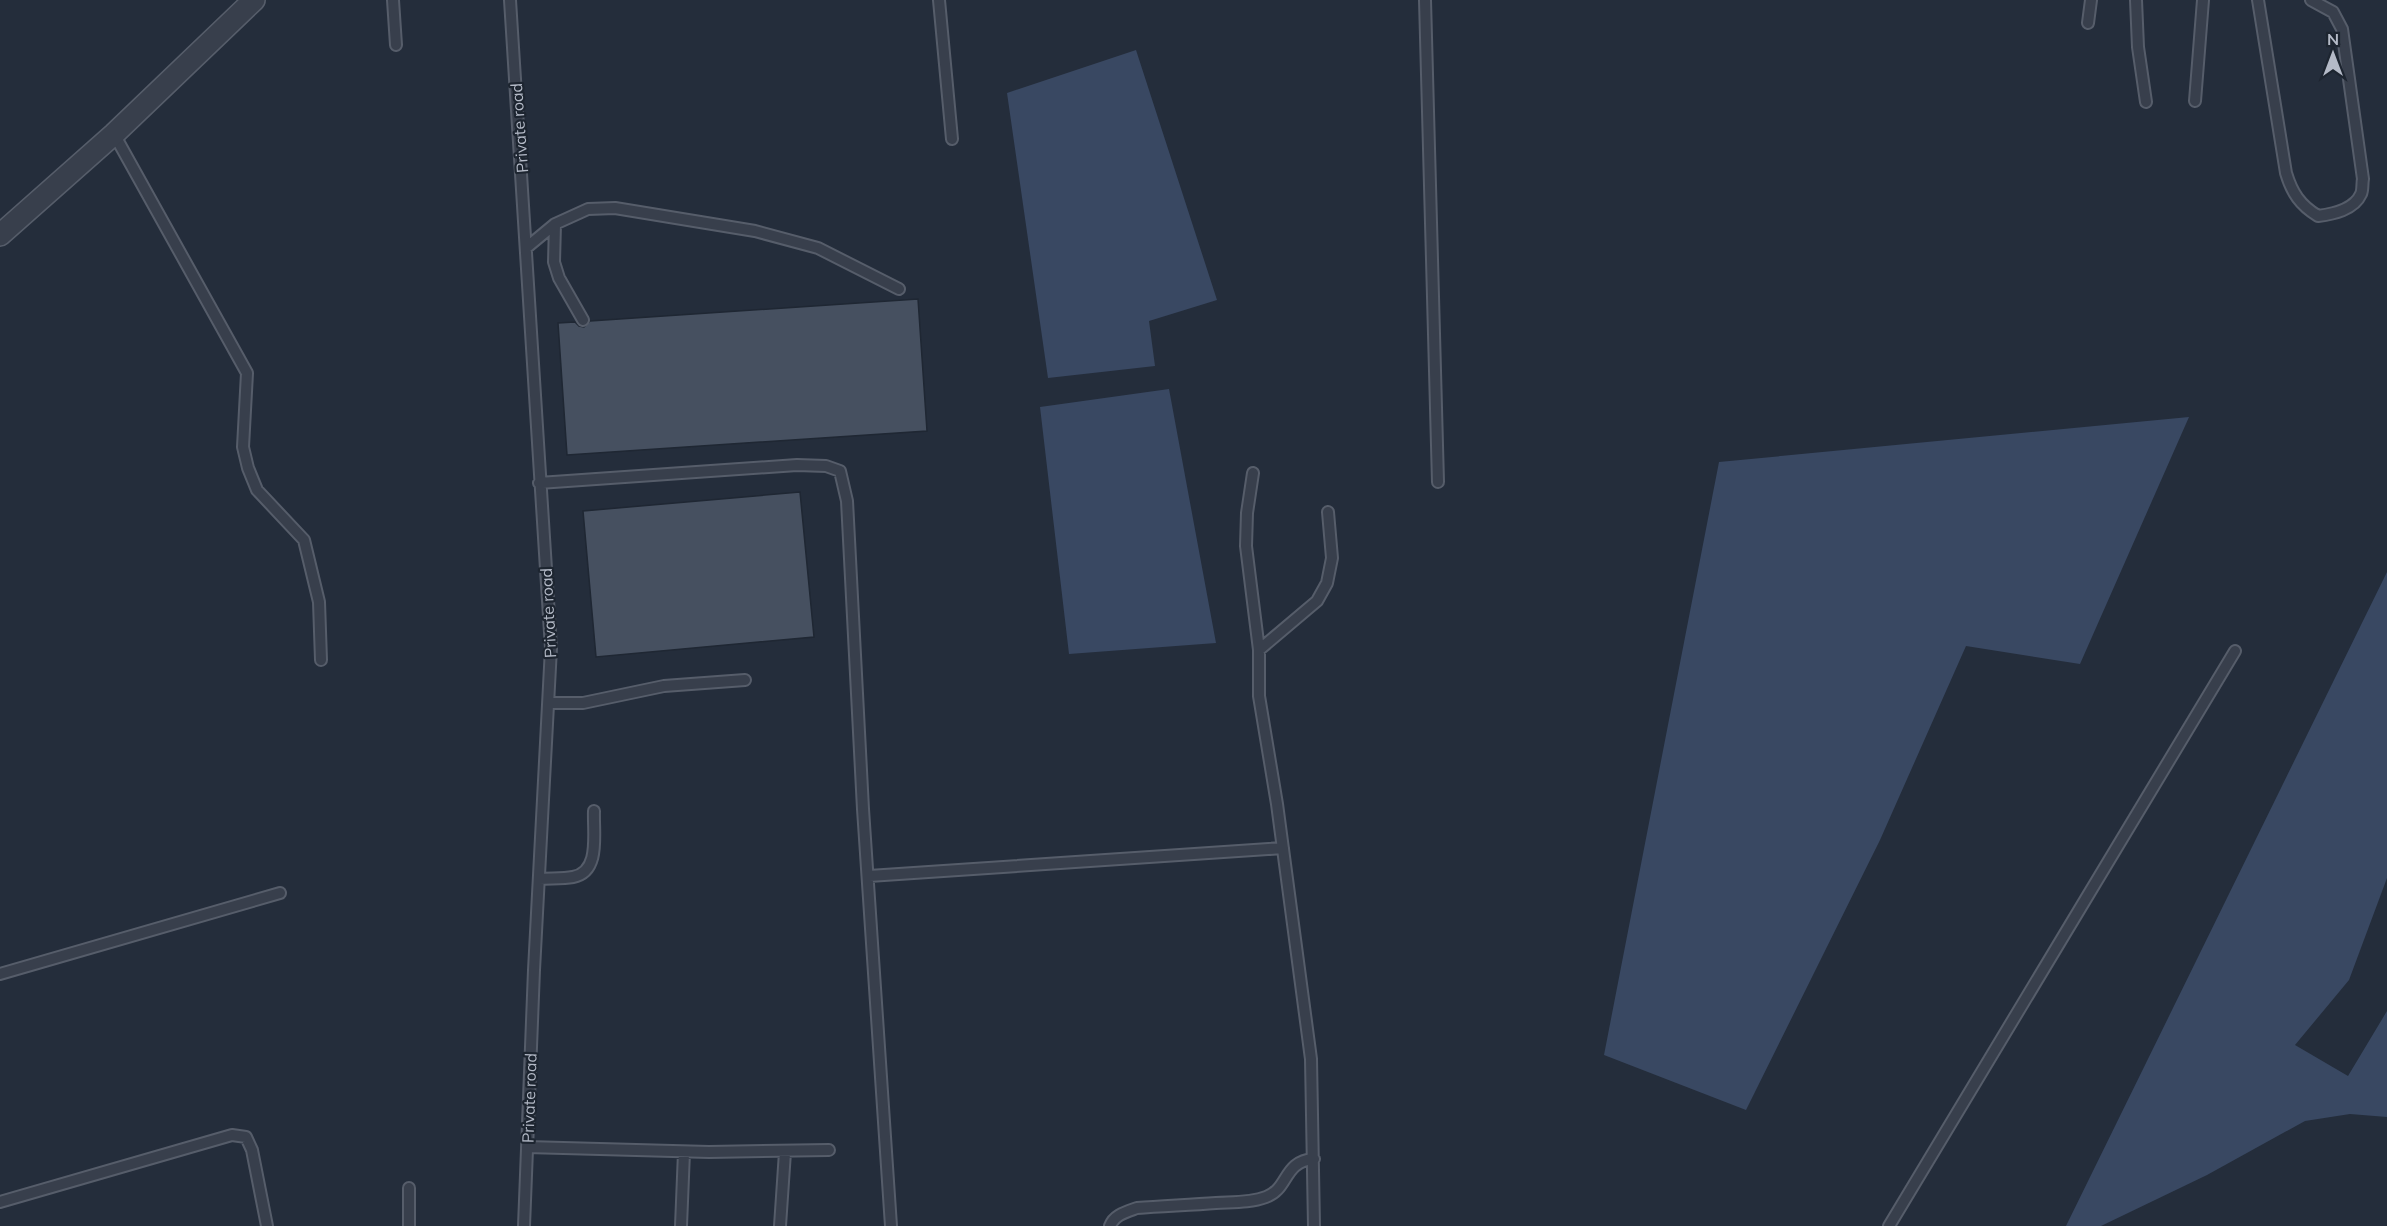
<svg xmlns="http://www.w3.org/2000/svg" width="2387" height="1226" font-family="Mulish,sans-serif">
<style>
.water{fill:#394862}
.building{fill:#465060;stroke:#1f2733;stroke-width:1.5}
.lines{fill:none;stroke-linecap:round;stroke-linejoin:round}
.lane-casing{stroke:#565d6a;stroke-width:14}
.street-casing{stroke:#565d6a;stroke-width:24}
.lane{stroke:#383f4c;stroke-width:10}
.street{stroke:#383f4c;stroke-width:21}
.labels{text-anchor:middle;stroke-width:4.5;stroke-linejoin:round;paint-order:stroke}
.street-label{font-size:16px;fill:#b4bac7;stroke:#1d2530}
</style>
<rect width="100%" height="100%" fill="#242d3b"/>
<path class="water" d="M1136 50 1217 300 1149 321 1155 366 1048 378 1007 93Z
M1169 389 1216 643 1069 654 1040 407Z
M2189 417 2080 664 1966 646 1880 840 1746 1110 1604 1055 1719 462Z
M2387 572V878L2349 980 2295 1045 2348 1076 2387 1011V1117L2350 1114 2305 1121 2207 1175 2101 1226H2066Z"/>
<path class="building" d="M918 299 927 431 567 455 558 323 575 322 579 326 584 327 590 321Z
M800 492 814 637 596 657 583 511Z"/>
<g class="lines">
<defs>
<path id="lane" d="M393 0 396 45
M510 0 551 648 534 970 524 1226
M939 0 952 139
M1425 0 1438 482
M2136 0 2138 47 2146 102
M2258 0 2286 173C2292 193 2300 205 2318 216 2333 214 2354 210 2361 194 2363 190 2362 183 2363 179L2342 29 2333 12 2311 0
M2088 23 2091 0
M2195 101 2203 0
M114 134 247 373 243 447 248 468 257 490 304 540 319 602 321 660
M555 224 554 262 559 278 583 320
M526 248 555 224 588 209 615 208 755 231 818 248 899 289
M1253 473 1247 513 1246 546 1259 650V696L1277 804 1311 1059 1314 1226
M539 483 797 465 826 466 840 471 847 501 863 809 891 1226
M1259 650 1317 601 1327 583 1332 558 1328 512
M548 703H583L664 686 745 680
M869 876 1283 848
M539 879C550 878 562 879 573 877 601 872 593 833 594 811
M0 974 280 893
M527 1147 709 1152 829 1150
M0 1202 232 1135 246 1137 252 1150 267 1226
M409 1226V1188
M681 1226 684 1152
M780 1226 785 1152
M1110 1226C1114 1215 1126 1212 1137 1208 1163 1206 1190 1205 1216 1203 1232 1202 1250 1203 1266 1197 1289 1189 1283 1161 1314 1159
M1889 1226 2235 651"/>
<path id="street" d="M0 235 114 134 254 0"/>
</defs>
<use href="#lane" class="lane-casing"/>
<use href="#street" class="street-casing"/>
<use href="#lane" class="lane"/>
<use href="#street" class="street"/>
</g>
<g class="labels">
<g class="street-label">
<text transform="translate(519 128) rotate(-94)" y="6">Private road</text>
<text transform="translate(548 613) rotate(-93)" y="6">Private road</text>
<text transform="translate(529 1098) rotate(-88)" y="6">Private road</text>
</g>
</g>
<g transform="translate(2333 54)" stroke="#1d2530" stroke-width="4.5" paint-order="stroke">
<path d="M0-4.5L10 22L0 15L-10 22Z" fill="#b4bac7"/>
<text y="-9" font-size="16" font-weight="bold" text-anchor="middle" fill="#b4bac7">N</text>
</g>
</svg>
